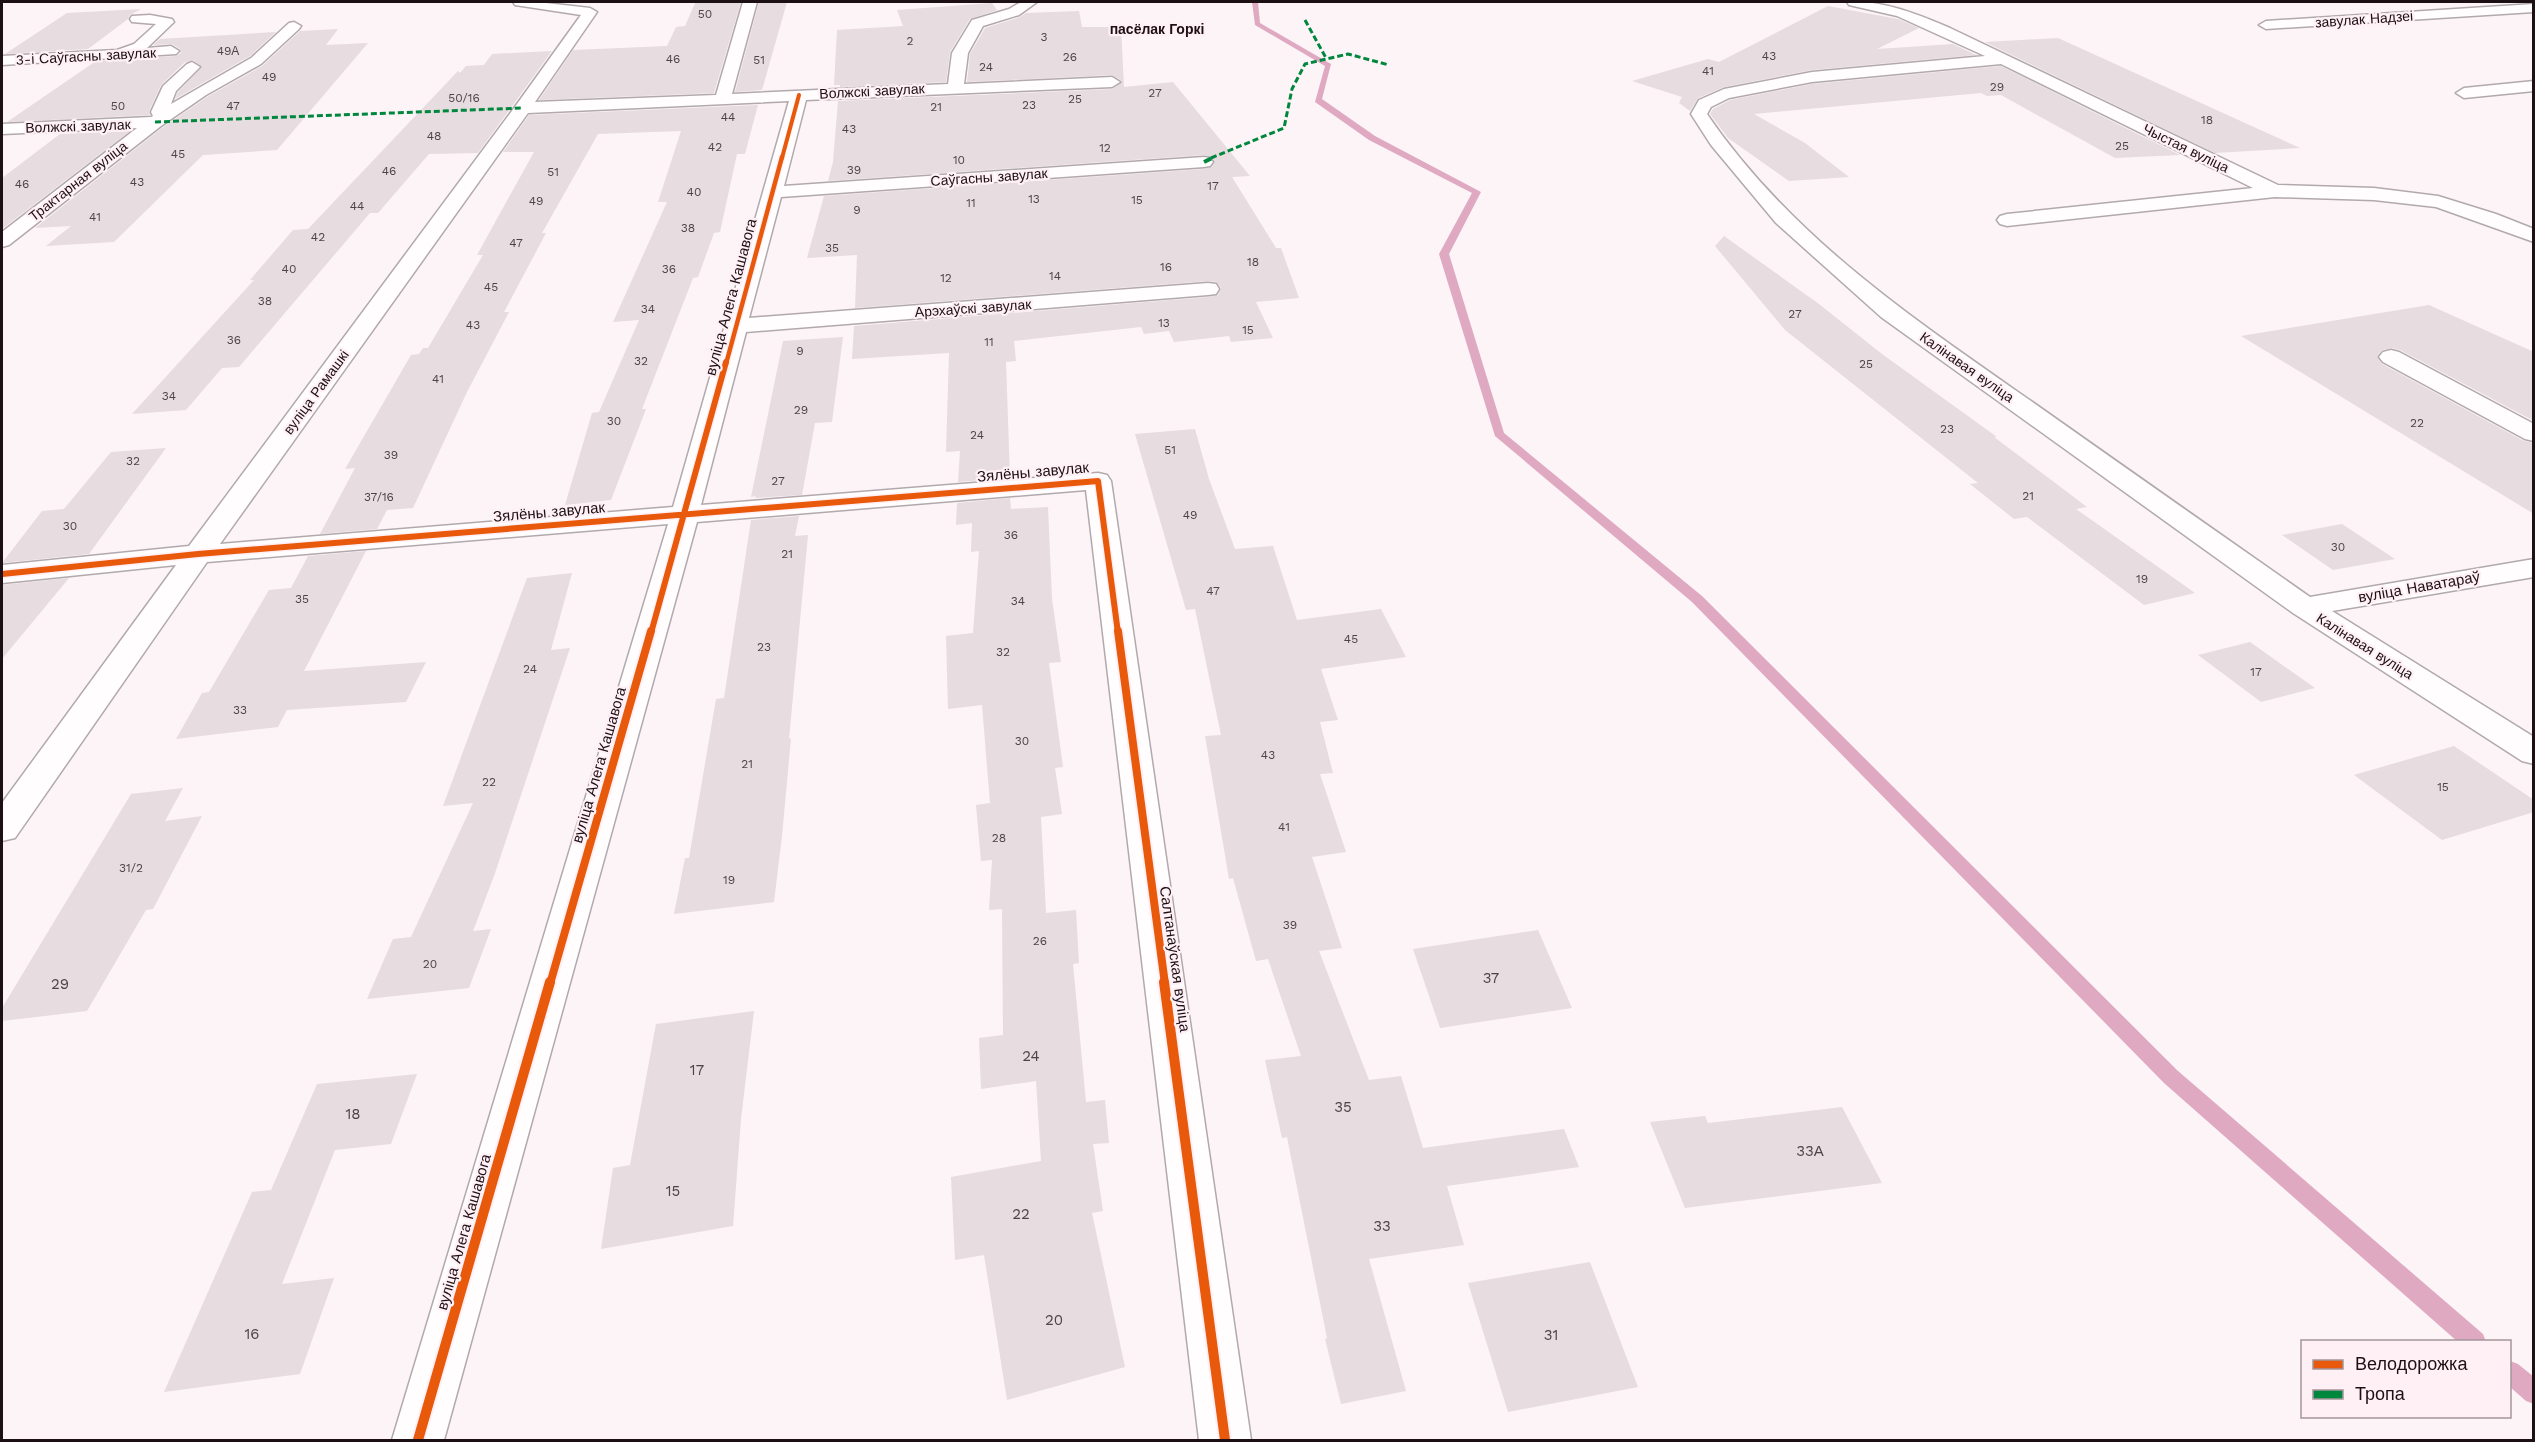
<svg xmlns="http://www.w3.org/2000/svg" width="2535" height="1442" font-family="'Work Sans',sans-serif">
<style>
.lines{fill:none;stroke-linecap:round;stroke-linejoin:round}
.stream{fill:#e0a9c2;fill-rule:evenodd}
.building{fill:#e7dce0}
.minor-casing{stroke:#b2a9ad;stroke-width:3}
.minor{fill:#fffdfe;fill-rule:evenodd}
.quiet-far1{stroke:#00873e;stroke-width:3;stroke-dasharray:6 3;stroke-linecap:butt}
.quiet{stroke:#00873e;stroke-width:4;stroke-dasharray:8 4;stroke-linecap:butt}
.cycleway-far4-casing{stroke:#fff0f6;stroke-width:5}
.cycleway-far3-casing{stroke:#fff0f6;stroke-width:7}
.cycleway-far2-casing{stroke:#fff0f6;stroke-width:9}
.cycleway-far1-casing{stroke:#fff0f6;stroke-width:12}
.cycleway-casing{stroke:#fff0f6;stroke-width:14}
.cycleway-far4{stroke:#e8590c;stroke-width:4}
.cycleway-far3{stroke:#e8590c;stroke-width:4.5}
.cycleway-far2{stroke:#e8590c;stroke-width:6}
.cycleway-far1{stroke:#e8590c;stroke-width:8}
.cycleway{stroke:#e8590c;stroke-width:10}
.labels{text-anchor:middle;stroke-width:4.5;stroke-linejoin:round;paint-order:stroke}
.number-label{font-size:12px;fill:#4f4348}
.far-street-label{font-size:14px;fill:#1c1015;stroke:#fff0f6}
.far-neighbourhood-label{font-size:14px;font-weight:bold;fill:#1c1015;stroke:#fff0f6}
.street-label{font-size:15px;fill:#1c1015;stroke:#fff0f6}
.near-number-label{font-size:15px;fill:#4f4348}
</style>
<rect width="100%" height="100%" fill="#fcf4f7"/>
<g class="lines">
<path class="stream" d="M1252 2H1258L1260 23 1331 64 1322 99 1375 136 1481 192 1449 254 1504 433 1702 596 2178 1071 2483 1334 2486 1342H2458L2164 1083 1692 602 1495 436 1439 254 1472 193 1369 140 1315 102 1325 66 1255 25Z
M2510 1361 2518 1364 2534 1377V1404L2526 1401 2510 1387Z"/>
</g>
<path class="building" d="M715 2H741L714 93 539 100 573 50 667 46 676 27 685 26 695 3Z
M759 2H787L762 90 735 92Z
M992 3 997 10 970 19 950 52 946 82 840 87V85H834L837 30 903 26 897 10Z
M1828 6 1898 19 1919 28 1877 49 1953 44 1976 55 1812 70 1724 87 1698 98 1690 111 1679 103 1682 97 1632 81 1708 59 1719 62Z
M141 9 130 15 128 19 88 49 5 54 67 13Z
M1079 11 1082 27H1121L1124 87 1173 82 1250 176 1232 177 1276 248H1281L1299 298 1256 302 1273 338 1231 342 1229 336 1174 342 1169 331 1144 334 1141 327 1014 341 1016 361 1006 362 1010 478 958 482 960 451 946 452 949 353 852 359 854 326 1208 297 1218 295 1221 288 1216 282 1208 281 855 308 857 255 807 258 824 196 1204 169 1212 167 1215 162 1212 157 1204 155 828 181 833 162 838 101 1113 89 1122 81 1112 75 967 82 970 54 985 28 1020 17 1026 13Z
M338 29 326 45 368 43 277 150 203 155 114 242 46 246 71 226 35 228 162 128 207 97 262 66 300 31Z
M276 32 250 56 175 99 178 92 202 67 193 60 185 62 161 85 149 111 150 115 7 122 96 61 176 56 181 53 180 49 172 44 153 45 160 39Z
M2058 38 2300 148 2215 153 1985 42Z
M552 51 478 153 429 154 378 213H370L239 367 222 368 186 410 132 414 254 280H250L293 230 308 229 458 71 460 73 466 66 484 65 492 54Z
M2001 66 2180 155 2115 158 2001 95 1987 96 1981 93 1754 114 1805 143 1849 177 1789 181 1728 138 1710 114 1713 109 1730 100 1812 84Z
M758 105 745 154H737L720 232 714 233 698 277 693 278 642 409H646L611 500 565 505 592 413 599 412 639 320 613 322 667 202H658L681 131 598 134 542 233H546L504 312H509L467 392 413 508 387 510 377 529 320 534 355 468 345 469 411 355 419 354 423 348H428L483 255H477L534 152H503L529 115Z
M130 131 2 229V178L60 134Z
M1724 236 1819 304 1882 354 1997 437H1994L2087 507 2076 509 2195 593 2144 605 2027 517 2014 519 1970 484 1978 483 1785 330 1715 246Z
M2429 305 2534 352V421L2400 350 2392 348 2382 350 2377 357 2382 364 2524 441 2534 443V514L2241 336Z
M843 337 832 422 815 423 802 495 755 498 756 496 751 497 783 341Z
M1195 429 1209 479 1235 549 1273 546 1297 620 1381 609 1406 657 1321 669 1338 720 1320 722 1333 773 1320 774 1346 852 1312 857 1342 948 1319 951 1369 1080 1401 1076 1423 1148 1564 1129 1579 1167 1447 1186 1464 1245 1369 1259 1406 1391 1341 1404 1325 1339 1327 1338 1287 1137 1282 1138 1265 1060 1301 1056 1268 959 1256 961 1233 878 1229 879 1205 736 1221 735 1195 609 1186 610 1135 434Z
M166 448 89 554 2 563 42 511 64 509 111 452Z
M1010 498 1011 509 1048 507 1052 599 1061 662 1049 663 1063 767 1055 768 1062 814 1041 817 1046 913 1076 910 1079 963 1073 964 1086 1102 1105 1100 1109 1143 1093 1144 1103 1211 1092 1213 1125 1367 1007 1400 984 1255 955 1260 951 1177 1041 1161 1036 1081 981 1089 979 1038 1003 1035 1002 909 989 910 992 860 981 861 976 805 990 803 982 705 948 709 946 636 973 633 979 551 971 552 972 523 956 525 957 503Z
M799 516 795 536 808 535 789 739 791 738 782 836 774 902 674 914 685 858H689L716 699 724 698 751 520Z
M2342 524 2395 559 2333 570 2282 535Z
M366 551 304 671 426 662 406 702 287 710 278 727 176 739 202 693 209 692 269 590 291 588 308 556Z
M572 573 551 650 570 648 494 876 473 931 491 929 469 988 367 999 393 939 411 937 473 803 443 806 527 578Z
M69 578 2 659V585Z
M2250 642 2315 688 2261 702 2198 655Z
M2454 746 2534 800V812L2442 840 2354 775Z
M183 788 165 821 202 816 153 909 146 910 87 1011 2 1021V1008L131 794Z
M1538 930 1572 1008 1440 1028 1413 949Z
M754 1011 741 1119 733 1226 601 1249 613 1168 630 1165 656 1024Z
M417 1074 391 1144 335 1150 282 1284 334 1278 300 1374 164 1392 252 1192 271 1190 317 1084Z
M1842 1107 1882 1183 1685 1208 1650 1122 1705 1116 1708 1123Z
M1590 1262 1638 1387 1508 1412 1468 1283Z"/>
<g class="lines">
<defs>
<path id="minor" d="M513 2H537L590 8 597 12 535 102 716 95 743 2H757L732 94 948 84 952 53 972 20 1009 9 1021 2H1037L1019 15 983 26 968 53 964 84 1112 77 1120 82 1112 87 806 100 784 186 1204 157 1210 158 1213 162 1210 166 1204 167 781 197 749 318 1208 283 1216 284 1219 289 1216 294 1208 295 746 332 701 505 1098 473 1107 475 1111 481 1251 1440H1199L1086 490 697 522 444 1440H392L668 524 207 562 15 838 2 841V803L176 565 2 583V565L189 546 517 104 581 15 515 5ZM789 101 673 507 220 544 528 113Z
M1847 2C1883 0 1917 14 1950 28L2278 185 2374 188 2438 196 2496 214 2534 229V242L2436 207 2374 200 2275 197 2007 226 2000 224 1997 220 2000 216 2007 214 2253 188 2001 64 1812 82 1729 98 1711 107 1707 114C1791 237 1912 318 2031 401 2124 467 2217 532 2310 597L2534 559V577L2332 611 2534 737V764L2522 761 2293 613 1881 317 1776 223 1711 145 1691 114 1699 100 1724 89 1812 72 1985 56 1897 16 1849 5Z
M2534 4V12L2266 29 2259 25 2266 21Z
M150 15 172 19 174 22 147 48 171 46 179 51 176 54 2 65V56L117 50 134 44 156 24 132 22 130 19 132 16Z
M294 22 301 26 299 29 261 64 206 95 161 126 9 245 2 247V232L137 128 2 134V124L151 117 153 116 151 112 163 86 187 64 192 62 200 67 176 91 171 104 251 58 289 23Z
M2534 81V91L2464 98 2456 93 2464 88Z
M2391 350 2399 352 2534 424V441L2525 439 2383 362 2379 357 2383 352Z"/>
</defs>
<use href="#minor" class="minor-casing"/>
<use href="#minor" class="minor"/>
<path class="quiet-far1" d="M1305 20 1326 58
M155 122 523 108
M1211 158 1284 128 1292 89 1305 64 1348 54 1389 65"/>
<path class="quiet" d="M1204 162 1214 157"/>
<defs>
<path id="cycleway-far4" d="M782 158 799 95"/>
<path id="cycleway-far3" d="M726 364 782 157"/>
<path id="cycleway-far2" d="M2 574 198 554 1098 481 1118 633
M651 633 726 362"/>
<path id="cycleway-far1" d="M1118 631 1165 984
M550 984 651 631"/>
<path id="cycleway" d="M1164 982 1225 1440
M418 1440 550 982"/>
</defs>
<use href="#cycleway-far4" class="cycleway-far4-casing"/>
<use href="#cycleway-far3" class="cycleway-far3-casing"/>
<use href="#cycleway-far2" class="cycleway-far2-casing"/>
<use href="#cycleway-far1" class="cycleway-far1-casing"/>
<use href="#cycleway" class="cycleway-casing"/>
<use href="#cycleway-far4" class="cycleway-far4"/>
<use href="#cycleway-far3" class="cycleway-far3"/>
<use href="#cycleway-far2" class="cycleway-far2"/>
<use href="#cycleway-far1" class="cycleway-far1"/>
<use href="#cycleway" class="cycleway"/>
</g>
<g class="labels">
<g class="number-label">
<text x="705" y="18">50</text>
<text x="1044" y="41">3</text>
<text x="910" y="45">2</text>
<text x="228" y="55">49А</text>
<text x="1769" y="60">43</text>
<text x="1070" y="61">26</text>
<text x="673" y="63">46</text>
<text x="759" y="64">51</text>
<text x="986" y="71">24</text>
<text x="1708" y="75">41</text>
<text x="269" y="81">49</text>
<text x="1997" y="91">29</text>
<text x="1155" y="97">27</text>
<text x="464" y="102">50/16</text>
<text x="1075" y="103">25</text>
<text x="1029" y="109">23</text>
<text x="118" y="110">50</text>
<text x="233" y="110">47</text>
<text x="936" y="111">21</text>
<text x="728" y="121">44</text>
<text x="2207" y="124">18</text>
<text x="849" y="133">43</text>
<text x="434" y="140">48</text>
<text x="2122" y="150">25</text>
<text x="715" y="151">42</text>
<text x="1105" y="152">12</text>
<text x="178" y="158">45</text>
<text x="959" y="164">10</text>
<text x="854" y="174">39</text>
<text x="389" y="175">46</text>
<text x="553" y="176">51</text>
<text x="137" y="186">43</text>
<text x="22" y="188">46</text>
<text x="1213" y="190">17</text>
<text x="694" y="196">40</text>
<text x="1034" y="203">13</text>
<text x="1137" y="204">15</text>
<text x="536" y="205">49</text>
<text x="971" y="207">11</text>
<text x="357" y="210">44</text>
<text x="857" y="214">9</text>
<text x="95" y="221">41</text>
<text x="688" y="232">38</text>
<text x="318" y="241">42</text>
<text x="516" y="247">47</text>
<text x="832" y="252">35</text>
<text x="1253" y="266">18</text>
<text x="1166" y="271">16</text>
<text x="289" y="273">40</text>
<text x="669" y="273">36</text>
<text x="1055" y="280">14</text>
<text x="946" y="282">12</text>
<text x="491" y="291">45</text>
<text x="265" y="305">38</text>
<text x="648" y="313">34</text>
<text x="1795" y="318">27</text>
<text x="1164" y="327">13</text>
<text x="473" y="329">43</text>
<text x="1248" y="334">15</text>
<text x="234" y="344">36</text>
<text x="989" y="346">11</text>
<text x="800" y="355">9</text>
<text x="641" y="365">32</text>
<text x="1866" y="368">25</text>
<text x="438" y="383">41</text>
<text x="169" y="400">34</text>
<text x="801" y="414">29</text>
<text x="614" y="425">30</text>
<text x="2417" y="427">22</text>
<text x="1947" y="433">23</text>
<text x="977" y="439">24</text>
<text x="1170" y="454">51</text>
<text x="391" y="459">39</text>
<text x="133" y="465">32</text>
<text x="778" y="485">27</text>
<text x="2028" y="500">21</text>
<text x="379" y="501">37/16</text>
<text x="1190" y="519">49</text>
<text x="70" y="530">30</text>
<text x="1011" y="539">36</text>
<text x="2338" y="551">30</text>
<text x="787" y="558">21</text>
<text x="2142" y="583">19</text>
<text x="1213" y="595">47</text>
<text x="302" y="603">35</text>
<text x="1018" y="605">34</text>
<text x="1351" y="643">45</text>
<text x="764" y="651">23</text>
<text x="1003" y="656">32</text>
<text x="530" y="673">24</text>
<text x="2256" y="676">17</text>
<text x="240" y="714">33</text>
<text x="1022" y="745">30</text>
<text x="1268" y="759">43</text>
<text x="747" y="768">21</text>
<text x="489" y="786">22</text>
<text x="2443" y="791">15</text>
<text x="1284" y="831">41</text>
<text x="999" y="842">28</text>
<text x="131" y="872">31/2</text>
<text x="729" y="884">19</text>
<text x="1290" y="929">39</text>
<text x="1040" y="945">26</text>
<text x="430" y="968">20</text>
</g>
<g class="far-street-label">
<text transform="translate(2364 19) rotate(-4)" y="5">завулак Надзеі</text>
<text transform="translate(86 56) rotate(-3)" y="5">3-і Саўгасны завулак</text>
<text transform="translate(872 91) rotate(-3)" y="5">Волжскі завулак</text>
<text transform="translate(78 126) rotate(-2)" y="5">Волжскі завулак</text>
<text transform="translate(2186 148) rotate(26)" y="5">Чыстая вуліца</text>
<text transform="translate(989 177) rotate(-4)" y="5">Саўгасны завулак</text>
<text transform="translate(78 181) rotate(-38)" y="5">Трактарная вуліца</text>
<text transform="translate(973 308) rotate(-4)" y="5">Арэхаўскі завулак</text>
<text transform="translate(1967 367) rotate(35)" y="5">Калінавая вуліца</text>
<text transform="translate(316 392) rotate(-54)" y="5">вуліца Рамашкі</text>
<text transform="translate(2365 646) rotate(32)" y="5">Калінавая вуліца</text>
</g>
<g class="far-neighbourhood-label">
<text x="1157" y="34">пасёлак Горкі</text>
</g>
<g class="street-label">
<text transform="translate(731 297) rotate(-75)" y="5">вуліца Алега Кашавога</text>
<text transform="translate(1033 472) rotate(-5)" y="5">Зялёны завулак</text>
<text transform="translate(549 512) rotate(-5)" y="5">Зялёны завулак</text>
<text transform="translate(2419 587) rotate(-10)" y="5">вуліца Наватараў</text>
<text transform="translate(599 765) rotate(-74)" y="5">вуліца Алега Кашавога</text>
<text transform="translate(1175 959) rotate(82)" y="5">Салтанаўская вуліца</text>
<text transform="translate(464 1232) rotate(-74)" y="5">вуліца Алега Кашавога</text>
</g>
<g class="near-number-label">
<text x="1491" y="983">37</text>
<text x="60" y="989">29</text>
<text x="1031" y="1061">24</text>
<text x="697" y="1075">17</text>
<text x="1343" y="1112">35</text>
<text x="353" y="1119">18</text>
<text x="1810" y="1156">33А</text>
<text x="673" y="1196">15</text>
<text x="1021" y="1219">22</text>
<text x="1382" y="1231">33</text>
<text x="1054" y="1325">20</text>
<text x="252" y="1339">16</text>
<text x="1551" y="1340">31</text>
</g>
</g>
<rect width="2535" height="1442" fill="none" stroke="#1c1015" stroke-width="6"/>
<rect x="2301" y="1340" width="210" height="78" fill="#fff0f6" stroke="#a4969c" stroke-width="1.5"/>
<rect x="2313" y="1360" width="30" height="9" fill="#e8590c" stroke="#a4969c" stroke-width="1.5"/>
<text x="2355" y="1370" font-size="18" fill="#1c1015">Велодорожка</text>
<rect x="2313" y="1390" width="30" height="9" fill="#00873e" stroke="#a4969c" stroke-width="1.5"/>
<text x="2355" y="1400" font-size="18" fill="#1c1015">Тропа</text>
</svg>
